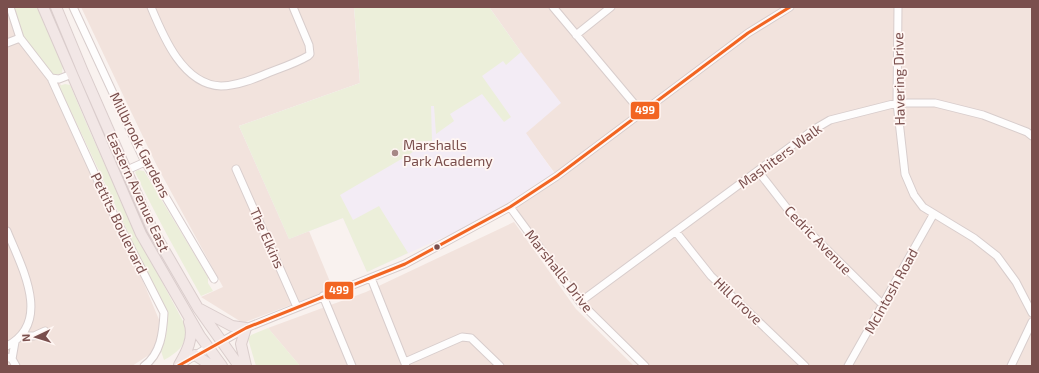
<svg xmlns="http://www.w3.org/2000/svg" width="1039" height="373" font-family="'Exo 2',sans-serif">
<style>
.residential{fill:#f2e3dd}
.education{fill:#f3ecf5}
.green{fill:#ecefda}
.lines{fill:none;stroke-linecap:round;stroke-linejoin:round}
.minor-casing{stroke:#d8cdcc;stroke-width:9}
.highway-casing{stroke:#dacdcc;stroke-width:12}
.minor{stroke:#fefdfd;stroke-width:7}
.highway{stroke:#f2e7e6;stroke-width:10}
.bus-1-casing{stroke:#fff6f3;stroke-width:6}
.bus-1{stroke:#f26522;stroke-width:3}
.poi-dot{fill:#a68886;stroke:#fff6f3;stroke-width:1.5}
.bus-dot{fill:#7a4f4d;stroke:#fff6f3;stroke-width:1.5}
.labels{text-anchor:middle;stroke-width:3.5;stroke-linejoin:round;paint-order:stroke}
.street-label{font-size:14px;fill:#7a4f4d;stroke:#fff6f3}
.poi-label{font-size:14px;fill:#7a4f4d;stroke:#fff6f3;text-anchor:start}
.line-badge{stroke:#fff6f3;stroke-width:1.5}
.badge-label{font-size:11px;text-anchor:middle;font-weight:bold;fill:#fff}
</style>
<rect width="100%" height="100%" fill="#f9f2ef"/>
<path class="residential" d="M7 7H28L160 322 158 340 152 353 132 366H7Z
M81 7H354L360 83 239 126 289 238 309 231 333 289 243 323 201 297 223 287 157 166Z
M489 7H1032V366H645L580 302 510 207 557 176 525 133 521 52Z
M514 222 576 309 634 366H300L268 328 366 292Z"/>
<path class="education" d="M354 7H489L521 52 561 103 526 133 554 173 482 220 367 272 343 218 289 239 239 126 360 83Z"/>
<path class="green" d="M13 7H37L63 65 62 73 56 75 50 73 24 39Z
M354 7H489L521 52 506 65 503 61 482 76 511 117 504 122 482 94 450 114 454 121 436 134 434 106H431L432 141 397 143H416L414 151 410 154 340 195 353 220 379 206 408 253 367 272 343 218 289 239 239 126 360 83Z
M65 84 70 85C104 167 142 246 184 323 188 344 181 350 164 360L161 351 167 330 166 313 59 86Z
M138 170 144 171 208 277V283L213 291 201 296C178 255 155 214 135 172Z
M268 328 300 366H256L248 339 251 335Z"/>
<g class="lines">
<defs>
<path id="minor" d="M10 7 20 38 51 78 108 203 164 313C163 332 161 354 144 366
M73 7 145 162 214 279
M151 7C163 36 183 85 221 86 237 86 254 79 268 73 281 68 296 63 308 56L310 54 309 45 293 7
M553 7 642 113
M898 7 897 103 905 174 914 195 923 207 974 238 997 256 1016 282 1032 313
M576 35 611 7
M7 43 20 38
M51 78 59 79 72 74
M236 169 297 307
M127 170 145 162
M758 171 793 216 883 305
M510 207 580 302 645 366
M7 231C21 266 53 322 7 346
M676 232 711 276 805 366
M371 278 406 366
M323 296 352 366
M580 302 813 130 830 120 897 103H935L983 115 1027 132 1032 136
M21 336H34L45 331
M221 342 246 328 405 264 510 207 557 176 748 33 790 7
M7 357 12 359 16 366
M12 359 15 342
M405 362 462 337 471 338 500 366
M180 365 207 348
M848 366 933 215
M1011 366 1032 322"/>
<path id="highway" d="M43 7 141 234 200 336 222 366
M56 7 83 72 152 229 198 308 239 366
M200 309 232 326 246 328 241 344 246 366
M195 355 212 366
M179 365C186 353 195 337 189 322"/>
</defs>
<use href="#minor" class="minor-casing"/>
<use href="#highway" class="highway-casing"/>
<use href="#minor" class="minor"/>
<use href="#highway" class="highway"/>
<defs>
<path id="bus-1" d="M178 366 246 328 405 264 510 207 557 176 748 33 790 7"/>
</defs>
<use href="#bus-1" class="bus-1-casing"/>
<use href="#bus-1" class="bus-1"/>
</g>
<circle class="poi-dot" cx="395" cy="153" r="4"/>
<circle class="bus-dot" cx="437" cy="247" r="3.5"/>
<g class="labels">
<g class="street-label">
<text transform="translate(899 79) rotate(-91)" y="5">Havering Drive</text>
<text transform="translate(140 145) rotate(63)" y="5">Millbrook Gardens</text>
<text transform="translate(780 156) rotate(-36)" y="5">Mashiters Walk</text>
<text transform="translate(138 192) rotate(65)" y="5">Eastern Avenue East</text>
<text transform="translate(119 223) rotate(64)" y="5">Pettits Boulevard</text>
<text transform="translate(267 238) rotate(66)" y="5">The Elkins</text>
<text transform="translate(818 240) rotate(46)" y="5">Cedric Avenue</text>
<text transform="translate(559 271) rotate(52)" y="5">Marshalls Drive</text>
<text transform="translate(891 291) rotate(-61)" y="5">McIntosh Road</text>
<text transform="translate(738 301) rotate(44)" y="5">Hill Grove</text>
</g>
<g class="poi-label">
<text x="403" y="150">Marshalls<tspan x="403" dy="16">Park Academy</tspan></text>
</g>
</g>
<g class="line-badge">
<rect x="630" y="101" width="30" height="19" rx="4" fill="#f26522"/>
<rect x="324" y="281" width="30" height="19" rx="4" fill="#f26522"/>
</g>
<g class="badge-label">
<text x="645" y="114">499</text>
<text x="339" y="294">499</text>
</g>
<rect width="1039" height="373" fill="none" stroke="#7a4f4d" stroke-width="16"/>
<g transform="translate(36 337) rotate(266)" stroke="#fff6f3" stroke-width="3" paint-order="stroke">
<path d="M0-3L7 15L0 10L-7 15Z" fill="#7a4f4d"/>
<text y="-6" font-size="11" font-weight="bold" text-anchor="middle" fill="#7a4f4d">N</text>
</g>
</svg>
